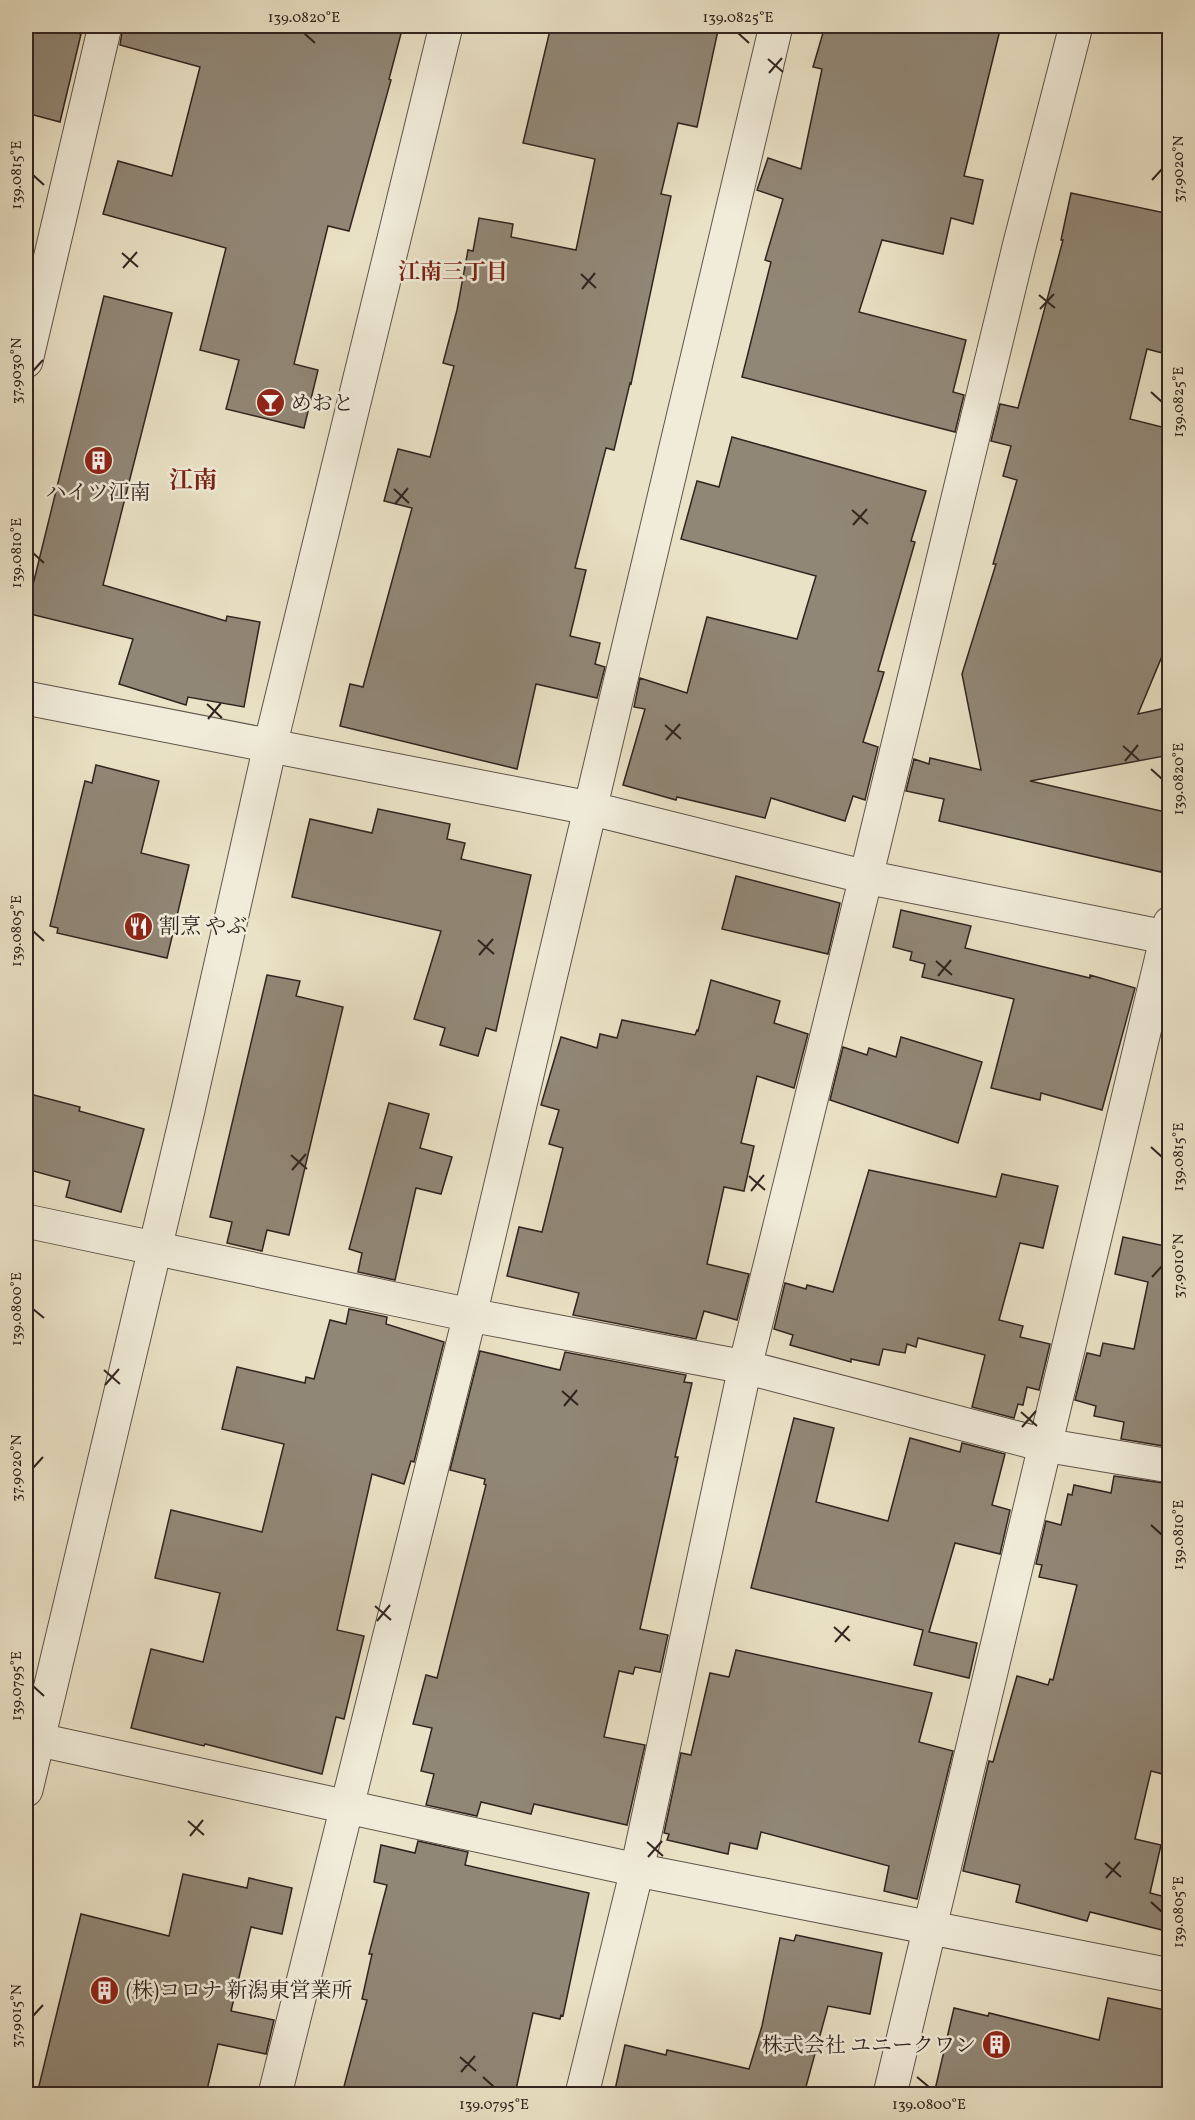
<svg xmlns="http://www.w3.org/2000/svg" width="1195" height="2120" font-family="Vollkorn,'Noto Serif JP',serif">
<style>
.building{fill:#918776;stroke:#31241f;stroke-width:1.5}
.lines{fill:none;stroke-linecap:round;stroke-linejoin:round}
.minor-casing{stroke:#5f5449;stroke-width:35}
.tertiary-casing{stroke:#5f5449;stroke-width:35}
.minor{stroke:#f1ecda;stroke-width:33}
.tertiary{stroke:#f1ecda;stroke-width:33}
.ticks{fill:none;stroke:#31241f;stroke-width:2}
.labels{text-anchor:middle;stroke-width:5;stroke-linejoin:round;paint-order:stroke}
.poi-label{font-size:21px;fill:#31241f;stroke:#f1ecda;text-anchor:start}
.neighbourhood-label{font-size:22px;font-weight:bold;fill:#7a1f14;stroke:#f1ecda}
.quarter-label{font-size:24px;font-weight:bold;fill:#7a1f14;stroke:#f1ecda}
.neatline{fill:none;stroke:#31241f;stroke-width:2}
.ticks-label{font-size:15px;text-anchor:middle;fill:#31241f}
</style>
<rect width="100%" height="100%" fill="#eae2c6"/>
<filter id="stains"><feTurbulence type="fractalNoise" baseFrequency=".00333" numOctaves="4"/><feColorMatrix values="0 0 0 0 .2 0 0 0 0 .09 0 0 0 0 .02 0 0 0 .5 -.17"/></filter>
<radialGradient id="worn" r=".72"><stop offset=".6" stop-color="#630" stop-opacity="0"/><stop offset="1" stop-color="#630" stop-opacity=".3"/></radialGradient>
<path class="building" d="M26 26H45L81 34 60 122 26 113Z
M123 26H403L389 79 391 80 349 231 328 226 294 364 318 370 304 428 226 409 239 360 200 350 226 248 103 214 118 161 172 176 200 67 120 45Z
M551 26H719L697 127 678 123 661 194 671 196 631 384 630 383 614 450 606 448 575 568 586 570 570 636 600 643 595 664 605 667 597 698 536 684 517 769 340 726 350 684 363 687 412 508 384 501 398 449 430 457 454 366 443 363 457 310 468 250 473 251 479 218 513 224 511 237 576 250 595 159 523 143Z
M825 26H1001L964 176 983 180 973 224 951 218 943 254 882 240 859 312 966 340 953 392 964 395 955 432 742 377 771 262 765 260 783 199 757 190 768 158 801 169 822 69 813 67Z
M1071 193 1170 214V355L1147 349 1130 419 1170 429V637L1138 714 1170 707V755L1030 781 1170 813V837L1161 872 939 821 944 799 906 791 914 759 929 764 930 758 981 770 962 674 996 564H993L1017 480 1003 476 1011 446 991 441 1000 404 1018 408 1063 240H1061Z
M104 296 172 313 103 585 226 621 227 616 260 622 244 707 188 697 186 705 119 684 133 639 26 613Z
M732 437 926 491 911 541 915 542 878 671 884 672 863 742 878 747 865 800 853 796 845 821 771 798 765 818 677 797 676 800 623 785 645 709 634 707 640 678 687 693 707 617 797 639 816 576 681 539 697 481 719 487Z
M96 765 159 781 141 853 189 865 167 958 57 933 58 928 50 926 85 781 92 783Z
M378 809 450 824 447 839 465 843 461 859 531 875 496 1031 486 1028 478 1056 440 1045 445 1028 414 1019 441 931 292 897 310 819 372 833Z
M736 876 840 903 828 954 722 929Z
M901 910 971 926 965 948 1090 978V975L1135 988 1102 1110 1041 1093 1040 1100 991 1088 1014 999 922 977 925 964 910 960 912 952 893 947Z
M267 975 300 981 296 996 343 1007 289 1235 267 1230 262 1251 227 1243 232 1222 210 1217Z
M711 980 780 1001 774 1023 808 1034 794 1088 757 1076 741 1143 754 1146 744 1191 724 1187 707 1264 749 1274 737 1320 704 1311 696 1339 573 1315 579 1293 507 1276 519 1227 542 1232 563 1148 549 1144 559 1110 541 1105 561 1037 597 1048 600 1034 617 1038 622 1020 695 1035 697 1030 698 1031Z
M901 1037 982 1062 958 1143 830 1100 843 1047 867 1055 869 1048 896 1057Z
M26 1093 80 1107 79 1111 144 1129 121 1212 66 1197 70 1181 26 1169Z
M389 1103 429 1114 420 1148 452 1157 441 1194 416 1188 395 1280 358 1272 362 1253 349 1249Z
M869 1170 996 1197 1002 1174 1058 1186 1043 1248 1020 1243 999 1320 1023 1326 1020 1337 1050 1344 1039 1390 1027 1387 1023 1405 1018 1404 1014 1418 972 1407 985 1355 918 1338 916 1347 907 1344 905 1353 883 1349 879 1365 851 1359V1362L790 1345 793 1335 774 1329 785 1283 806 1289 807 1285 833 1292Z
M1123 1237 1170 1247V1447L1121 1439 1124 1422 1094 1416 1096 1406 1075 1400 1087 1353 1100 1356 1103 1343 1134 1349 1148 1282 1115 1274Z
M349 1309 387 1317 386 1324 444 1342 414 1462 411 1461 404 1484 372 1474 337 1630 364 1636 344 1719 336 1717 322 1774 205 1744 204 1746 131 1728 151 1649 203 1662 220 1593 155 1578 171 1510 262 1532 284 1444 222 1429 237 1367 305 1383 306 1377 314 1379 330 1320 346 1324Z
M480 1351 560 1370 565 1352 686 1375 684 1382 692 1383 675 1457H678L640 1629 668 1635 660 1672 635 1667 633 1674 619 1671 604 1737 645 1745 627 1825 534 1804 531 1814 481 1802 477 1816 426 1805 434 1774 421 1771 432 1728 413 1724 426 1675 437 1678 486 1485 484 1484 485 1479 450 1470Z
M794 1418 834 1428 816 1502 888 1521 910 1438 960 1452 962 1443 1005 1454 992 1505 1010 1510 1000 1554 955 1543 929 1632 977 1643 969 1678 914 1665 923 1630 751 1588Z
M1114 1476 1170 1484V1776L1151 1771 1135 1839 1161 1845 1150 1893 1170 1898V1932L1090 1912 1087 1921 1016 1902 1020 1885 963 1871 989 1761 993 1762 1017 1676 1048 1685 1050 1679 1053 1680 1077 1585 1039 1577 1042 1565 1036 1564 1046 1521 1061 1525 1068 1494 1072 1495 1074 1485 1111 1493Z
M736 1650 932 1693 919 1742 953 1751 917 1899 884 1891 889 1866 761 1832 757 1849 730 1843 728 1854 667 1840 669 1834 664 1833 681 1753 691 1755 710 1673 729 1677Z
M418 1841 468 1852 465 1865 589 1893 563 2016 561 2015 560 2019 533 2013 515 2094H342L367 2000 362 1999 372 1954H369L387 1885 374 1882 381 1845 415 1853Z
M183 1874 247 1888 249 1878 292 1888 282 1934 251 1927 231 2011 274 2020 266 2054 218 2044 206 2094H37L81 1914 169 1936Z
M796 1935 882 1953 870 2014 828 2006 804 2094H614L625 2045 666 2055 667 2050 749 2069 762 2026 780 1938 794 1941Z
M1108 1998 1170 2011V2068L1164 2094H934L954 2008 988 2016 989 2013 1099 2040Z"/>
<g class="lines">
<defs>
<path id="minor" d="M26 361 105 26
M26 698 589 808 866 877 1170 938
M26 1221 470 1315 745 1367 1044 1445 1170 1466
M26 1737 637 1870 1170 1975
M275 2094 470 1315 776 26
M582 2094 637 1870 745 1367 866 877 1019 247 1076 26
M890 2094 1170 923"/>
<path id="tertiary" d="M26 1790 188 1110 270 746 446 26"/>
</defs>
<use href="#minor" class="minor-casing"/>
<use href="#tertiary" class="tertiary-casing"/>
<use href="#minor" class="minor"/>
<use href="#tertiary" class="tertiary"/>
</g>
<path class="ticks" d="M304 33 315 43M738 33 749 43M768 59 783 72M769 73 782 58M33 175 44 185M1152 180 1162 169M122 253 138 267M123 268 137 252M581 274 596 288M582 289 595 273M1039 295 1055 308M1040 309 1054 294M33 371 43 360M1151 392 1162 402M394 489 409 503M395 504 408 488M852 510 868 524M853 525 867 509M33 553 44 563M207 704 222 718M208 719 221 703M665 725 681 739M666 740 680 724M1123 746 1139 760M1125 761 1138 745M1151 769 1162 779M33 931 44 941M478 940 494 954M479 955 493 939M936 961 952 975M938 976 951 960M1151 1147 1162 1157M291 1155 307 1169M292 1170 306 1154M749 1176 765 1190M751 1191 764 1175M1152 1277 1162 1266M33 1309 44 1318M104 1370 120 1384M105 1385 119 1369M562 1391 578 1405M564 1406 577 1390M1021 1412 1037 1426M1022 1427 1036 1411M33 1468 43 1457M1151 1525 1162 1535M375 1606 391 1620M377 1621 390 1605M834 1627 850 1641M835 1642 849 1626M33 1686 44 1696M188 1821 204 1835M190 1836 203 1820M647 1842 663 1856M648 1857 662 1841M1105 1863 1121 1877M1106 1878 1120 1862M1151 1902 1162 1912M33 2016 43 2005M460 2057 476 2071M461 2072 475 2056M483 2077 494 2087M917 2077 929 2087"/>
<defs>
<symbol id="bar-disc" viewBox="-11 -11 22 22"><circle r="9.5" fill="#8f2418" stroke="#f1ecda"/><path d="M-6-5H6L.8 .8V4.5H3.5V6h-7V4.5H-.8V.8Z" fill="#fff"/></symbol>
<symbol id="building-disc" viewBox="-11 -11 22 22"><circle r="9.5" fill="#8f2418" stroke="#f1ecda"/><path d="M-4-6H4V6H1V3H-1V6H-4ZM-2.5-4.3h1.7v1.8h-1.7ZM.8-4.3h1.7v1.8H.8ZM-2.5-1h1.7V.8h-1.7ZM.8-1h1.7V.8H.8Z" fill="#fff"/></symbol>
<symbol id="restaurant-disc" viewBox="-11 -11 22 22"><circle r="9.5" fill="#8f2418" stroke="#f1ecda"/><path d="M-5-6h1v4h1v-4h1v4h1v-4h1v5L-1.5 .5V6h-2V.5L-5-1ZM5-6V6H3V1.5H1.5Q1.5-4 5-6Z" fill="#fff"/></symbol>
</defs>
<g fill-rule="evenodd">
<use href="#bar-disc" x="254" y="386" width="33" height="33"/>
<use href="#building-disc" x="82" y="444" width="33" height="33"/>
<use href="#restaurant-disc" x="122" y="910" width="33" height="33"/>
<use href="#building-disc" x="88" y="1974" width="33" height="33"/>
<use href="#building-disc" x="980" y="2028" width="33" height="33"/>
</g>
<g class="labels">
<g class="poi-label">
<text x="291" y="410">めおと</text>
<text x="98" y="499" text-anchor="middle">ハイツ江南</text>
<text x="159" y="933">割烹 やぶ</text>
<text x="126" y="1997">(株)コロナ 新潟東営業所</text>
<text x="976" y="2052" text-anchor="end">株式会社 ユニークワン</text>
</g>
<g class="neighbourhood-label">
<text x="453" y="279">江南三丁目</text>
</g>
<g class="quarter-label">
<text x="193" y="488">江南</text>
</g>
</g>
<rect width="1195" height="2120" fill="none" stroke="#eae2c6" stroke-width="66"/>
<rect x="33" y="33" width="1129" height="2054" class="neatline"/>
<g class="ticks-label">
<text x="304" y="22">139.0820°E</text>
<text x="738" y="22">139.0825°E</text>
<text transform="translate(1178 169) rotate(-90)" y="5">37.9020°N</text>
<text transform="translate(16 175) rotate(-90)" y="5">139.0815°E</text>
<text transform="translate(16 371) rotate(-90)" y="5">37.9030°N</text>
<text transform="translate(1178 402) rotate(-90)" y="5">139.0825°E</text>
<text transform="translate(16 553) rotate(-90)" y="5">139.0810°E</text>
<text transform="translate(1178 779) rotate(-90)" y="5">139.0820°E</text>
<text transform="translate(16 931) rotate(-90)" y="5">139.0805°E</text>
<text transform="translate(1178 1157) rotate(-90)" y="5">139.0815°E</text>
<text transform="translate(1178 1266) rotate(-90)" y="5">37.9010°N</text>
<text transform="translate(16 1309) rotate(-90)" y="5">139.0800°E</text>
<text transform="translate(16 1468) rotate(-90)" y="5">37.9020°N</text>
<text transform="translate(1178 1535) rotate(-90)" y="5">139.0810°E</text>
<text transform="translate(16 1686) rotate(-90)" y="5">139.0795°E</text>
<text transform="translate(1178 1912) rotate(-90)" y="5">139.0805°E</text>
<text transform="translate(16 2016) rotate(-90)" y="5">37.9015°N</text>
<text x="494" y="2109">139.0795°E</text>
<text x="929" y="2109">139.0800°E</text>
</g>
<rect width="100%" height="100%" filter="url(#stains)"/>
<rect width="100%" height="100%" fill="url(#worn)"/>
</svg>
